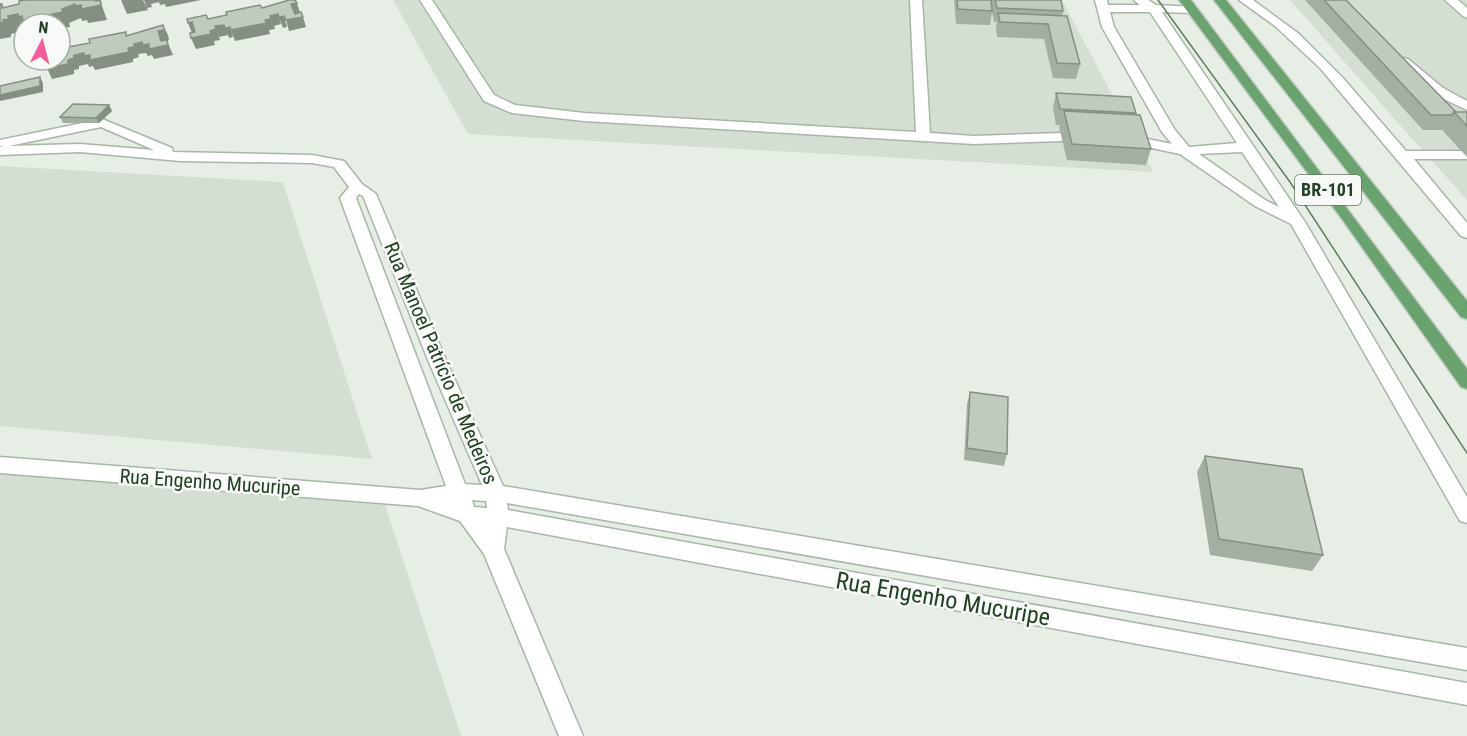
<svg xmlns="http://www.w3.org/2000/svg" width="1467" height="736" font-family="'Roboto Condensed',sans-serif">
<style>
.built{fill:#d4ded3}
.lines{fill:none;stroke-linecap:round;stroke-linejoin:round}
.minor-casing{stroke:#a8b6a8;stroke-width:3}
.major-casing{stroke:#c2cac2;stroke-width:3}
.minor{fill:#fff;fill-rule:evenodd}
.major{fill:#6aa36f;fill-rule:evenodd}
.tram{stroke:#5f7b61;stroke-width:1.5}
.wall{fill:#a4afa3}
.shaded-wall{fill:#868f84}
.building{fill:#bfccbd;stroke:#868f84;stroke-width:1.5}
.labels{text-anchor:middle;stroke-width:5;stroke-linejoin:round;paint-order:stroke}
.shield{fill:#f7faf6;stroke:#637864;stroke-width:1.5}
.shield-label{font-size:18px;font-weight:bold;fill:#244026}
.street-label{font-size:20px;fill:#244026;stroke:#f7faf6}
.near-street-label{font-size:24px;fill:#244026;stroke:#f7faf6}
</style>
<rect width="100%" height="100%" fill="#e6eee5"/>
<path class="built" d="M393 0H1062L1153 172 468 134Z
M1290 0H1467V200L1399 124Z
M0 166 283 182 372 459 0 426Z
M0 471 385 505 461 736H0Z"/>
<g class="lines">
<defs>
<path id="minor" d="M420 0H432L494 95 515 105 584 113 916 132 910 0H922L930 133 974 136 1061 133 1068 137 1061 141 974 144 584 121 512 113 484 101Z
M1095 0H1107L1108 5H1140L1134 0H1148L1156 5 1195 7V11L1191 13 1162 12 1305 222 1467 497V523L1460 521 1291 224 1255 206 1180 154 1133 144 1131 141 1138 137 1172 144 1162 132 1102 27ZM1110 12H1150L1237 143 1189 147 1175 130 1114 27ZM1242 152 1279 207 1265 200 1199 154Z
M1239 0H1253L1299 34 1343 78 1406 151H1467V159H1414L1467 223V238L1461 236 1320 68 1275 26Z
M1445 0H1458L1467 8V18L1463 16Z
M1404 58 1408 59 1443 88 1467 101V110L1433 94 1400 65 1398 62Z
M102 119 172 148 173 152 312 155 344 161 362 184 376 194 446 360 503 486 1467 648V670L507 503 508 510 1467 683V705L507 527 504 549 583 736H559L484 554 460 521 418 506 0 473V457L420 490 446 486 340 198 349 187 334 167 312 163 180 161 80 152 0 155V147H3L0 146V140ZM101 127 154 150 80 144 9 146ZM359 194 363 196 428 360 482 485 465 484 356 198ZM472 500 486 501 487 508 474 507Z"/>
<path id="major" d="M1179 0H1191L1467 369V389L1461 387 1342 219Z
M1214 0H1226L1467 301V319L1461 317Z"/>
</defs>
<use href="#minor" class="minor-casing"/>
<use href="#major" class="major-casing"/>
<use href="#minor" class="minor"/>
<use href="#major" class="major"/>
<path class="tram" d="M1158 0 1290 182 1467 453"/>
</g>
<path class="wall" d="M954 0H1061L1063 11 1062 16 1080 64 1076 79 1053 78 1044 39 997 37 996 28 997 22H994L992 12 990 25 956 24Z
M1305 0H1346L1455 112H1467V157L1443 131 1444 130H1423Z
M1056 93 1136 113V115L1151 149 1146 165 1067 160 1059 127 1060 125H1056L1053 108Z
M109 105 112 111 99 123H63L60 117Z
M970 392 1007 454 1004 466 964 460 967 404Z
M1205 456 1323 555 1312 571 1210 555 1197 472Z"/>
<path class="shaded-wall" d="M96 0H101L102 6 107 20 88 23 87 20 82 21 81 18 69 23 70 27 60 28V24H24V29L16 31V33L11 34V37L0 39V23L2 4 8 17V16L18 14 62 9 75 4Z
M121 0H143L148 10 127 14Z
M144 0H201L166 7 165 4 160 5 159 2 151 4 152 7 147 8Z
M297 3 300 13 294 14 291 4Z
M278 14 281 24 274 26 275 29 269 30 270 34 235 41 231 30 265 20 270 16Z
M284 16 287 27 283 28 279 17Z
M303 17 306 27 289 31 286 20Z
M192 22 196 33H192L188 23Z
M163 25 168 35 169 40 167 41 173 55 154 59 152 55 148 56 146 53 138 54 139 57 133 59V62L95 70 93 66 89 67 88 64 79 66V69L74 70V74L52 79 47 68 68 60 74 55 128 48 134 44 142 42 161 41 158 31Z
M224 25 230 27 233 37 229 38 228 35 219 37 215 26Z
M216 29 220 40 214 41 215 45 196 49 191 38 210 31Z
M40 77 43 83V92L0 101V95Z
M109 105 112 111 99 123 96 118Z"/>
<path class="building" d="M25 0H96V1L100 0 101 5 82 9 81 5 75 6V4L62 9 63 12 23 20 22 16 18 17V14L8 16 9 19 3 20 4 22 0 23V4H2V8L19 4V1Z
M289 0H295L297 3 291 4 295 14 301 12 303 17 286 20 284 16 279 17 278 14 270 16 271 19 265 20 267 23 231 30 230 27 225 28 224 25 215 26 216 29 210 31 211 34 191 38 190 33 195 32 192 22 188 23 187 19 206 15 208 19 227 15 226 12 260 5 262 8Z
M957 0H991L992 11 958 9Z
M995 0H1061L1063 11 997 8Z
M1324 0H1346L1456 112H1454L1452 115H1431Z
M998 13 1067 16 1080 64 1057 63 1048 24 1000 22Z
M163 25 164 30 158 31 161 41 167 40 168 45 149 49V44L143 45 142 42 134 44V47L128 48 129 52 90 60V55L84 56V53L74 55V58L68 60V64L47 68V62L52 61V60H60V45L68 43V47L90 43 89 39 126 32V36Z
M40 77V86L0 95V86Z
M1056 93 1131 97 1136 113 1060 109Z
M73 104 109 105 96 118 60 117Z
M1064 111 1140 115 1151 149 1072 144Z
M1454 112H1467V126Z
M970 392 1008 397 1007 454 967 448Z
M1205 456 1302 469 1323 555 1219 539Z"/>
<g class="labels">
<rect class="shield" x="1295" y="175" width="66" height="30" rx="4.5"/>
<g class="shield-label">
<text x="1328" y="196">BR-101</text>
</g>
<g class="street-label">
<text transform="translate(441 363) rotate(67)" y="7">Rua Manoel Patrício de Medeiros</text>
<text transform="translate(210 482) rotate(4)" y="7">Rua Engenho Mucuripe</text>
</g>
<g class="near-street-label">
<text transform="translate(943 599) rotate(10)" y="8">Rua Engenho Mucuripe</text>
</g>
</g>
<g transform="translate(42 42) rotate(6)"><circle r="28" fill="#f7faf6" stroke="#a3b0a3" stroke-width="1.5"/>
<path d="M0-4.5L10 22L0 15L-10 22Z" fill="#f1609d"/>
<text y="-9" font-size="16" font-weight="bold" text-anchor="middle" fill="#244026">N</text>
</g>
</svg>
